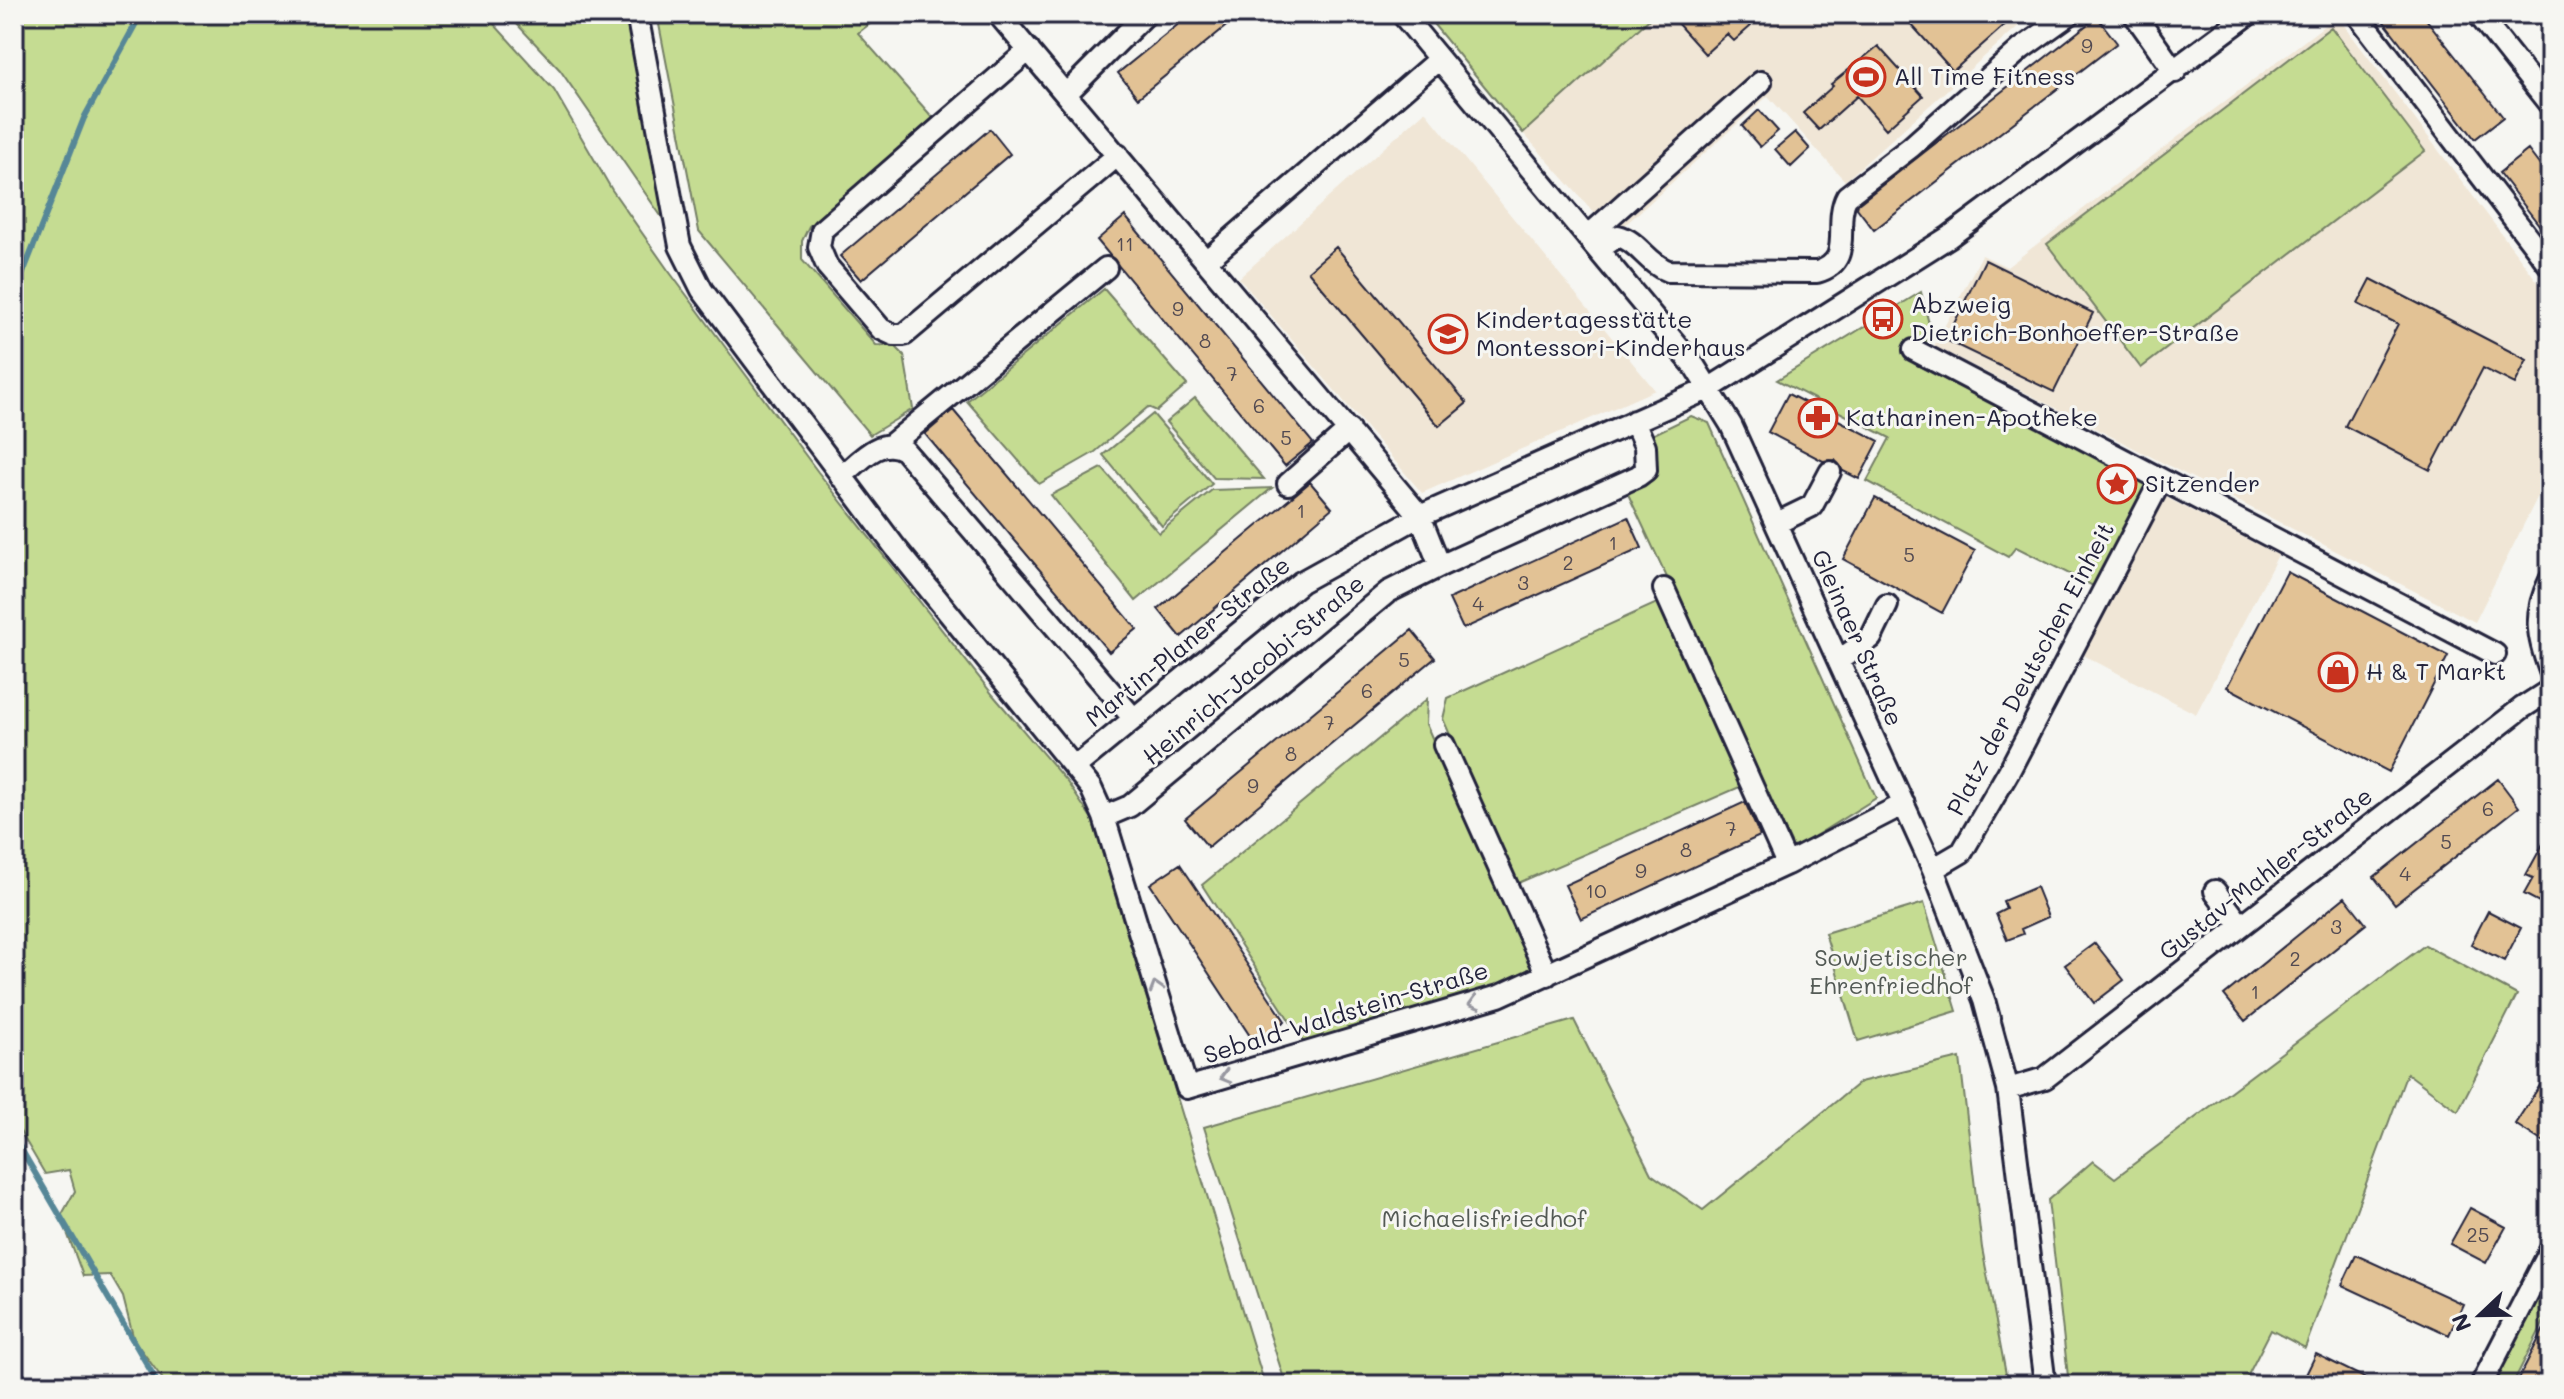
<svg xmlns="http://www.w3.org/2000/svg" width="2564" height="1399" font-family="Mali,sans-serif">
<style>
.built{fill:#f0e6d6}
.green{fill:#c5dc92;stroke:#747f66;stroke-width:2}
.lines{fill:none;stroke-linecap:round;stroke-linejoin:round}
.stream{stroke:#578797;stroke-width:6}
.building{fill:#e2c295;stroke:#22223b;stroke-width:2}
.minor-casing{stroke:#22223b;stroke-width:26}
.minor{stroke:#f6f6f2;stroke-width:20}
.oneway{stroke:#9797a0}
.labels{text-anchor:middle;stroke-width:6;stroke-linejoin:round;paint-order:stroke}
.number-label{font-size:20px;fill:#524a52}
.poi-label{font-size:24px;fill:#22223b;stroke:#f6f6f2;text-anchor:start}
.street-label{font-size:24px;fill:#22223b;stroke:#f6f6f2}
.park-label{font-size:24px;fill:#535a55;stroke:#f6f6f2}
</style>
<rect width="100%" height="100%" fill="#f6f6f2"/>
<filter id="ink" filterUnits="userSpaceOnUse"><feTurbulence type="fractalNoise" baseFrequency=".0125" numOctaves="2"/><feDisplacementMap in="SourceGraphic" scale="16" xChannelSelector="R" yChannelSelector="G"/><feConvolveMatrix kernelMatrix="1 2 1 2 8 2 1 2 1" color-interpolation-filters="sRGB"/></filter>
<g filter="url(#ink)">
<path class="built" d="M1655 14H2032L1845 181 1768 96 1614 235 1523 133Z
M2337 16 2550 298V472L2475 622 1934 346 1982 255 2007 267Z
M1425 111 1655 390 1422 493 1239 278Z
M2165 497 2278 555 2196 714 2083 655Z"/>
<path class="green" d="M14 14H485L554 90 612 190 668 270 818 472 993 695 1067 782 1092 819 1265 1385H205L204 1377 193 1385H167L134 1340 123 1297 110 1275 83 1276 61 1216 75 1191 69 1170 45 1174 14 1121Z
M560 14H630L670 229 560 70 514 21Z
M657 14H872L876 19 858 33 934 119 809 226 802 241V260L876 345 895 346 904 355 913 409 870 435 699 231Z
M1425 14H1655L1523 133Z
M2331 27 2425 151 2141 368 2047 244Z
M1104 289 1187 385 1157 411 1148 407 1095 452 1039 484 967 401Z
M1921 292 1931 332 1915 364 2153 485 2099 589 2016 547 2008 557 1867 481 1890 438 1777 380Z
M1195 398 1264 479 1214 478 1166 422Z
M1153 414 1212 484 1162 526 1103 455Z
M1691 416 1709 423 1876 798 1794 849 1628 494 1643 484 1650 436Z
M1102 468 1159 533 1212 490 1272 488 1136 601 1051 495Z
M1659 602 1742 786 1516 884 1443 719 1448 698Z
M1427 699 1426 724 1534 973 1487 992 1304 1043 1202 885Z
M1924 903 1957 1011 1858 1041 1825 933Z
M2425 945 2517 995 2458 1111 2407 1073 2305 1348 2271 1330 2243 1385H2069L2048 1200 2093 1161 2115 1178Z
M1574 1020 1651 1174 1703 1210 1860 1082 1960 1058 1982 1248 2008 1385H1286L1204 1127Z
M2550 1277V1310L2512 1385H2493Z"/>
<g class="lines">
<path class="stream" d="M14 296 84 118 141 14
M14 1137 159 1385"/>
</g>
<path class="building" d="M1191 14H1241L1138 98 1118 73Z
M1687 14H1740L1751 26 1734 41 1727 34 1705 54 1677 23Z
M1921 14H2017L1953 71 1910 23Z
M2378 14H2422L2503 117 2475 139Z
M2097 17 2117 43 1874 230 1857 208 1858 204Z
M1878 46 1923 96 1886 129 1857 96 1819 130 1803 113 1833 86 1831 84Z
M1759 110 1778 131 1760 147 1742 126Z
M990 129 1010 154 861 280 840 256Z
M1795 132 1810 149 1791 167 1775 149Z
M2528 150 2550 179V239L2499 173Z
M1125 216 1313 443 1285 466 1097 240Z
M1336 247 1467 403 1439 426 1308 271Z
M1985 260 2093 313 2054 392 1946 340Z
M2371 279 2527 360 2515 384 2483 368 2430 470 2345 426 2398 324 2358 304Z
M1788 394 1879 441 1859 479 1843 471 1835 460 1823 461 1768 432Z
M953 410 1137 629 1109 652 925 434Z
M1310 482 1332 508 1181 637 1158 609Z
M1875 498 1975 551 1942 613 1843 559Z
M1628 517 1642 548 1463 629 1449 599Z
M2287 572 2448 656 2389 772 2227 687Z
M1412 630 1435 658 1208 847 1185 819Z
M2498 779 2519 807 2395 904 2374 877Z
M1745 802 1760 836 1581 919 1565 885Z
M2550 831V888L2547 886 2539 902 2524 894 2533 878 2526 875Z
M1180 864 1285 1021 1254 1042 1150 884Z
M2036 887 2048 917 2021 929 2023 934 2007 940 1996 914 2006 909 2003 901Z
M2345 897 2366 924 2245 1021 2224 995Z
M2488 911 2521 928 2504 961 2471 944Z
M2095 943 2124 980 2094 1003 2065 965Z
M2550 1070V1132L2543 1142 2515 1124Z
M2470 1208 2506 1227 2486 1263 2450 1244Z
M2356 1255 2463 1304 2449 1335 2342 1285Z
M2550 1317V1385H2515L2527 1362Z
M2316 1354 2379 1385H2301Z"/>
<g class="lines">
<defs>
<path id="minor" d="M637 14 680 246 702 290 895 547 1091 788 1104 817 1187 1088 1499 996 1787 864 1904 804
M998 14 1420 516 1440 566 1388 592 1130 806 1104 817
M1402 14 1695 367 1731 425 1933 869 1984 1000 2008 1089 2045 1385
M2134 14 2175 72
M2357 14 2550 266
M2478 14 2550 105
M1029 50 822 230 819 247 827 266 881 329 894 335H904L1118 155
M1066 94 1146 14
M1587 237 1761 82
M1598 250 1618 236C1637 240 1648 264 1668 271L1817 272C1856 261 1832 224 1847 196L1911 147 2021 49 2070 14
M1206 261 1439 59
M1914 350 2495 654
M893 443 1106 268
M841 477C859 462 880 435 904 450L1134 719
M1288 484 1349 430
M1777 523 1812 506 1830 472
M1440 566 1638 476 1646 470 1645 446 1634 421
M2550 580C2533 614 2537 636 2550 671
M1664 589 1787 864
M1839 660 1871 638 1887 605
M1444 745 1547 975
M1075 767 1301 582 1420 516 1710 388 1949 237 2249 14
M1933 869 1962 852 2009 771 2160 482
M2215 891 2241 926
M2008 1089 2045 1078 2522 708 2550 690
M2481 1385 2550 1251"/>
</defs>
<use href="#minor" class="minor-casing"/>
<use href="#minor" class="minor"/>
</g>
<defs><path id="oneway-chevron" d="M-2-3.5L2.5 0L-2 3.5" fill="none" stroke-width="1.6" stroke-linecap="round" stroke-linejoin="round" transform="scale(2)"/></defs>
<g class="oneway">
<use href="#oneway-chevron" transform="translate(1156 987) rotate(-107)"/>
<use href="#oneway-chevron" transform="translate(1474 1003) rotate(164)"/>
<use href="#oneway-chevron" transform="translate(1225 1077) rotate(164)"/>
</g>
</g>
<defs>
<symbol id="stadium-ring" viewBox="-11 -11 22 22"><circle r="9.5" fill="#f6f6f2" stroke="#c8321e" stroke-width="1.5"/><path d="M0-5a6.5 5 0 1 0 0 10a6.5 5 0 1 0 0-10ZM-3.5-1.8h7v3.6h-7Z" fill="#c8321e"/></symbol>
<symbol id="bus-ring" viewBox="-11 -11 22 22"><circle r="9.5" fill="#f6f6f2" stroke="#c8321e" stroke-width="1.5"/><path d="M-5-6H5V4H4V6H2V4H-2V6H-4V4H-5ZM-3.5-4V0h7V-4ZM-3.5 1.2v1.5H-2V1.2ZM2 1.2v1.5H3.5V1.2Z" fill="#c8321e"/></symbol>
<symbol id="school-ring" viewBox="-11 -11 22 22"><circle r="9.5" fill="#f6f6f2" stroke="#c8321e" stroke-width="1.5"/><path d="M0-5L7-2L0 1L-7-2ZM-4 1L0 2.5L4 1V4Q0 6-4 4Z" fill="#c8321e"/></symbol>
<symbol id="pharmacy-ring" viewBox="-11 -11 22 22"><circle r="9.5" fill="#f6f6f2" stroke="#c8321e" stroke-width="1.5"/><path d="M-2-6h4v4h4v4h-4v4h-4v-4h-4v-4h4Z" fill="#c8321e"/></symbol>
<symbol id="sight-ring" viewBox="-11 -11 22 22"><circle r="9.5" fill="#f6f6f2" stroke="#c8321e" stroke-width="1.5"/><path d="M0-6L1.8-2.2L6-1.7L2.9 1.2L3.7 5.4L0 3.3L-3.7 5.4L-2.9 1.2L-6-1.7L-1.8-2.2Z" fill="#c8321e"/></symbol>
<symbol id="shop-ring" viewBox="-11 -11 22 22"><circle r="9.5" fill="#f6f6f2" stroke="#c8321e" stroke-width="1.5"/><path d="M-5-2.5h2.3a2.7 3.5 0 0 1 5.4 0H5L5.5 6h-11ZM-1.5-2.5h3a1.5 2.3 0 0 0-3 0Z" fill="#c8321e"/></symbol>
</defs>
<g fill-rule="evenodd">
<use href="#stadium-ring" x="1844" y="55" width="44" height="44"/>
<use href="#bus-ring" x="1861" y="297" width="44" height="44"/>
<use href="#school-ring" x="1426" y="312" width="44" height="44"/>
<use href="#pharmacy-ring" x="1796" y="396" width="44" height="44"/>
<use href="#sight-ring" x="2095" y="462" width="44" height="44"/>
<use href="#shop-ring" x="2316" y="650" width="44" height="44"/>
</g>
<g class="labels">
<g class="number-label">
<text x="2087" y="53">9</text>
<text x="1125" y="251">11</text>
<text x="1178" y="316">9</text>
<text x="1205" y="348">8</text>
<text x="1232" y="381">7</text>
<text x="1259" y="413">6</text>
<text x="1286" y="445">5</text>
<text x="1301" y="518">1</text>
<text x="1613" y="550">1</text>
<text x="1909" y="562">5</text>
<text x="1568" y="570">2</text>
<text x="1523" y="590">3</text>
<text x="1478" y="611">4</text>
<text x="1404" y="667">5</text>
<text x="1367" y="698">6</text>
<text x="1329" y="730">7</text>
<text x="1291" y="761">8</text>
<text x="1253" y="793">9</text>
<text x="2488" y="816">6</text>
<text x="1731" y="836">7</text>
<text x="2446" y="849">5</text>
<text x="1686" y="857">8</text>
<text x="1641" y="878">9</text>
<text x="2405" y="881">4</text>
<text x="1596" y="898">10</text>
<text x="2336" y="934">3</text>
<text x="2295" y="966">2</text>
<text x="2255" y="999">1</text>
<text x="2478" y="1242">25</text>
</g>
<g class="poi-label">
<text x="1894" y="85">All Time Fitness</text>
<text x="1911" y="313">Abzweig<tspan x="1911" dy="28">Dietrich-Bonhoeffer-Straße</tspan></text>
<text x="1476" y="328">Kindertagesstätte<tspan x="1476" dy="28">Montessori-Kinderhaus</tspan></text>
<text x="1846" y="426">Katharinen-Apotheke</text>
<text x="2145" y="492">Sitzender</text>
<text x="2366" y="680">H &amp; T Markt</text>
</g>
<g class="street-label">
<text transform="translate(1857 638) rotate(66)" y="8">Gleinaer Straße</text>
<text transform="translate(1188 642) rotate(-39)" y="8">Martin-Planer-Straße</text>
<text transform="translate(2031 669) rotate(-62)" y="8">Platz der Deutschen Einheit</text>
<text transform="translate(1254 670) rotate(-40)" y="8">Heinrich-Jacobi-Straße</text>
<text transform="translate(2266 874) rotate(-38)" y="8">Gustav-Mahler-Straße</text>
<text transform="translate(1346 1013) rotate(-17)" y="8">Sebald-Waldstein-Straße</text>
</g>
<g class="park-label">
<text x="1891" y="966">Sowjetischer<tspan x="1891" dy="28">Ehrenfriedhof</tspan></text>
<text x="1484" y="1227">Michaelisfriedhof</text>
</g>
</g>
<rect width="2564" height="1399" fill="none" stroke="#f6f6f2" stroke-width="48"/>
<rect x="24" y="24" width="2516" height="1351" fill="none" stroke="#22223b" stroke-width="3" filter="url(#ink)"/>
<g transform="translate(2480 1315) rotate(248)" stroke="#f6f6f2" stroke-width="6" paint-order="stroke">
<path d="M0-6L14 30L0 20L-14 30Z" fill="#22223b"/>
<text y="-12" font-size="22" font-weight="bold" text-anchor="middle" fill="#22223b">N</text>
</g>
</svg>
